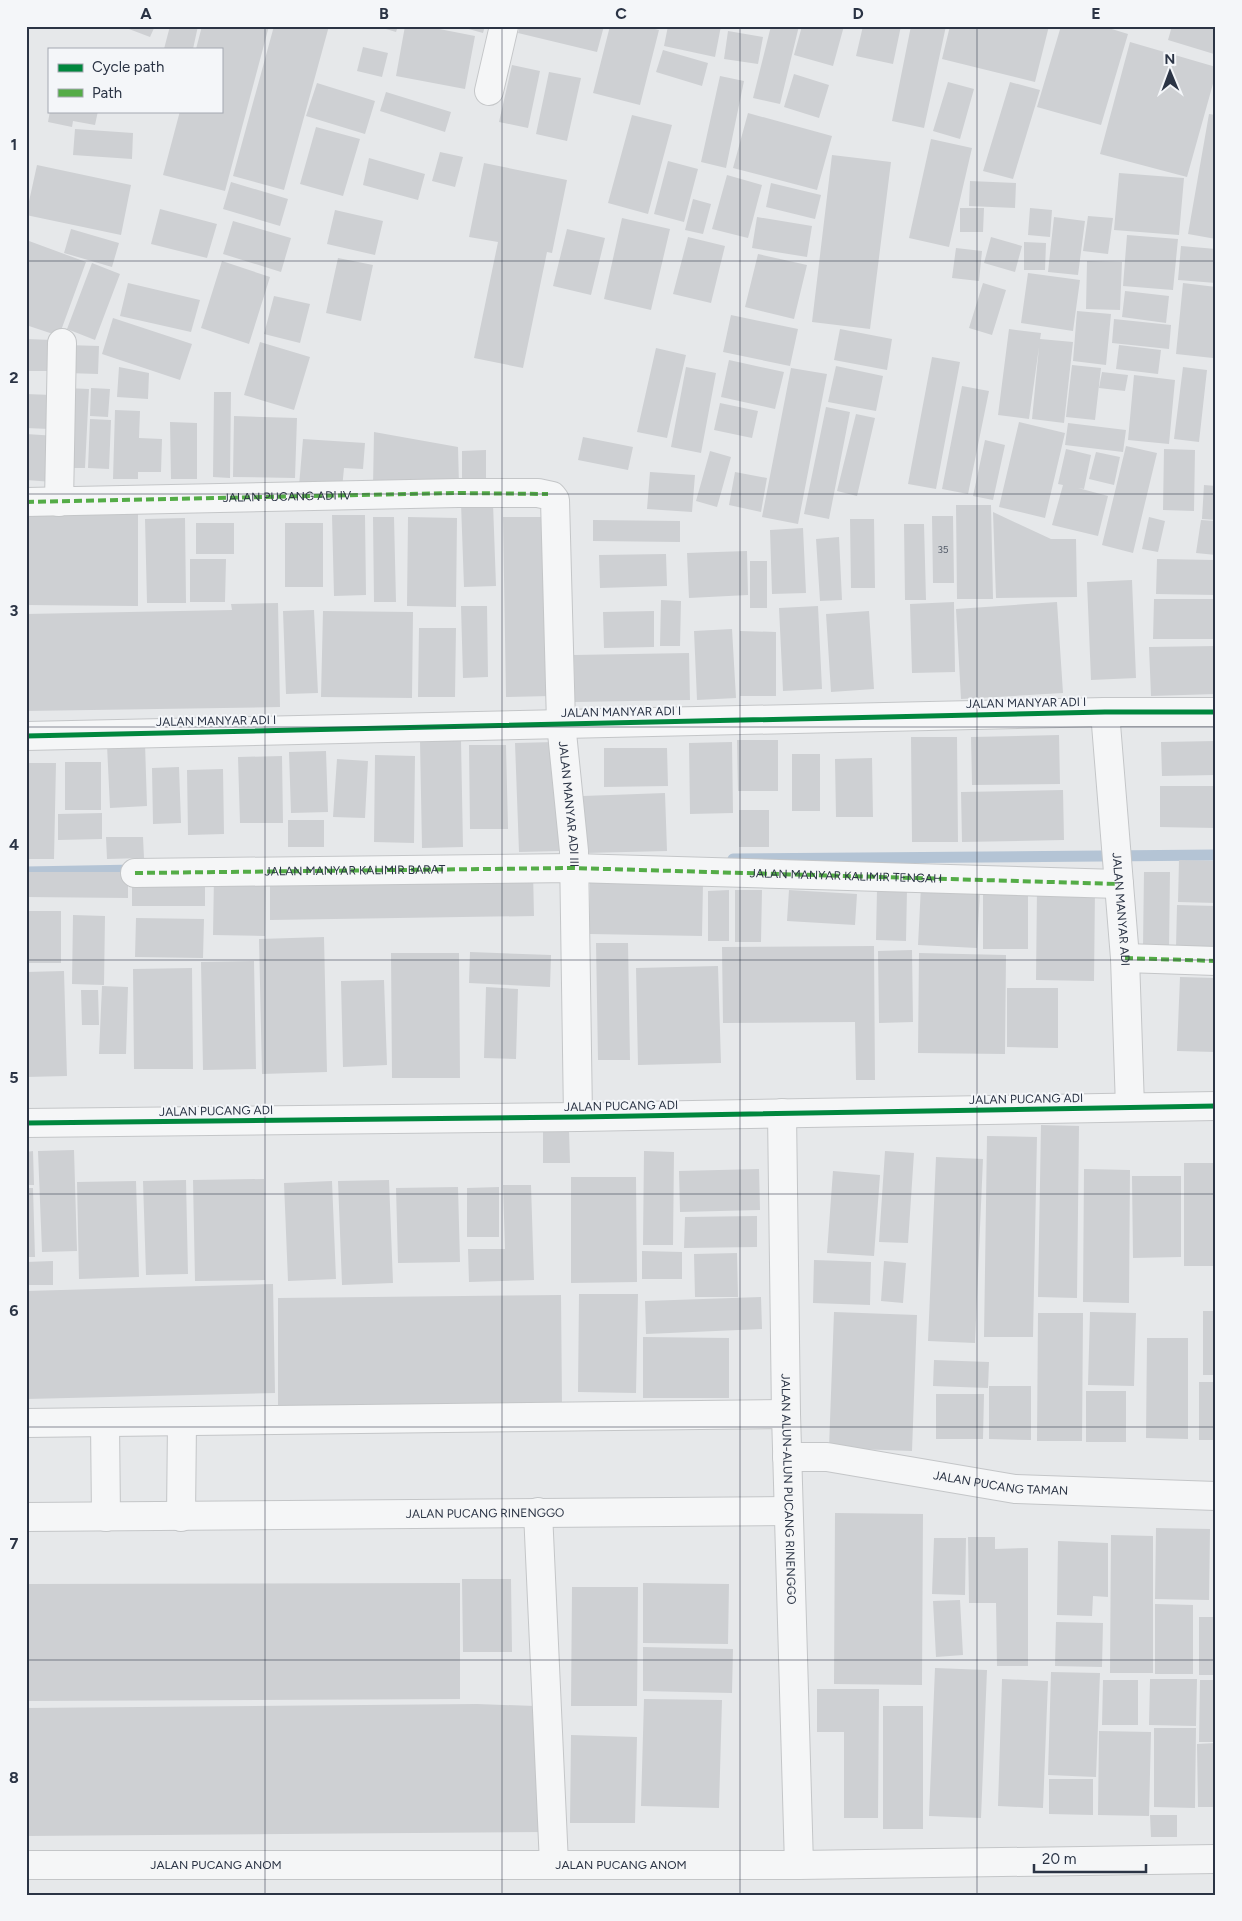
<svg xmlns="http://www.w3.org/2000/svg" width="1242" height="1921" font-family="Figtree,sans-serif">
<style>
.lines{fill:none;stroke-linecap:round;stroke-linejoin:round}
.stream{stroke:#b4c4d5;stroke-width:11}
.building{fill:#ced0d3}
.minor-casing{stroke:#c4c6c8;stroke-width:30}
.tertiary-casing{stroke:#c4c6c8;stroke-width:30}
.minor{stroke:#f5f6f7;stroke-width:28}
.tertiary{stroke:#f5f6f7;stroke-width:28}
.quiet{stroke:#54ac47;stroke-width:4;stroke-dasharray:8 4;stroke-linecap:butt}
.cycleway-casing{stroke:#f4f6f9;stroke-width:8}
.cycleway{stroke:#00873e;stroke-width:5}
.grid{fill:none;stroke:#2b3445;stroke-width:1;stroke-opacity:0.55}
.labels{text-anchor:middle;stroke-width:4;stroke-linejoin:round;paint-order:stroke}
.number-label{font-size:10px;fill:#545c69}
.street-label{font-size:12px;fill:#2b3445;stroke:#f4f6f9}
.neatline{fill:none;stroke:#2b3445;stroke-width:2}
.grid-label{font-size:16px;text-anchor:middle;font-weight:bold;fill:#2b3445}
</style>
<rect width="100%" height="100%" fill="#e6e8ea"/>
<g class="lines">
<path class="stream" d="M733 859 1216 855
M26 872 137 870"/>
</g>
<path class="building" d="M121 26H155L150 37Z
M170 26H198L193 49H164Z
M202 26H269L225 191 163 175 180 111H221V49H196Z
M274 26H329L284 190 233 176Z
M376 26H398L396 32Z
M405 26H424L475 36 465 89 396 76Z
M458 26H485L483 33Z
M520 26H604L597 52 518 33Z
M610 26H643L659 30 640 105 593 93Z
M668 26H721L715 57 664 46Z
M771 26H799L780 104 753 98Z
M802 26H844L833 66 794 55Z
M863 26H901L893 64 856 56Z
M911 26H946L924 128 892 121Z
M950 26H1049L1035 82 942 59Z
M1061 26H1102L1128 34 1101 125 1037 107Z
M1172 26H1216L1214 54 1168 40Z
M728 31 763 37 758 64 724 59Z
M1130 42 1216 67V73L1187 177 1100 154Z
M363 47 388 53 382 77 357 71Z
M663 50 708 63 702 86 656 72Z
M512 65 540 71 528 128 499 122Z
M549 72 581 78 567 141 536 134Z
M794 74 829 85 819 118 784 107Z
M720 76 744 81 726 168 701 162Z
M948 82 974 89 960 139 933 131Z
M1010 82 1040 90 1013 179 983 171Z
M317 83 375 101 365 134 306 116Z
M386 92 451 112 445 132 380 111Z
M50 111H98L95 125 73 121 72 127 48 122Z
M748 113 832 136 817 190 733 168Z
M1209 114 1216 115V239L1188 234Z
M632 115 672 125 648 214 608 203Z
M316 127 360 139 343 196 300 184Z
M75 129 133 133 132 159 73 155Z
M931 139 972 148 949 247 909 238Z
M440 152 463 157 455 187 432 181Z
M832 155 891 162 870 329 812 322Z
M369 158 425 174 418 200 363 185Z
M668 161 698 169 684 222 654 214Z
M484 163 567 180 552 253 547 252 523 368 474 358 498 242 469 237Z
M37 165 131 185 121 235 26 215Z
M1119 173 1184 178 1179 235 1114 230Z
M727 175 762 185 748 238 712 229Z
M970 181 1016 183 1015 208 969 206Z
M231 182 288 199 280 226 223 209Z
M771 183 821 195 815 219 766 207Z
M693 199 711 204 703 234 685 230Z
M960 208H984L983 232H960Z
M1030 208 1052 210 1050 237 1028 235Z
M160 209 217 224 207 258 151 244Z
M335 210 383 221 375 255 327 244Z
M1088 216 1113 218 1108 254 1083 251Z
M757 217 812 226 807 257 752 248Z
M1054 217 1085 221 1078 275 1048 272Z
M622 218 670 229 651 310 604 299Z
M233 221 291 238 281 272 223 254Z
M71 229 119 243 112 267 64 253Z
M567 229 605 238 591 295 553 286Z
M1127 235 1178 239 1173 290 1123 286Z
M688 237 725 246 711 303 673 294Z
M991 237 1022 246 1015 272 984 263Z
M29 241 86 262 59 336 26 325V248Z
M1024 242 1046 243 1045 270H1024Z
M1181 246 1216 249V283L1178 280Z
M956 248 982 251 979 281 952 278Z
M758 254 807 265 794 319 745 307Z
M338 258 373 265 361 321 326 313Z
M222 261 270 277 249 344 201 328Z
M1087 261 1122 262 1120 310 1086 309Z
M92 263 120 274 95 340 67 329Z
M1028 273 1080 280 1073 331 1021 323Z
M128 283 200 300 191 332 120 316Z
M983 283 1006 290 992 335 969 328Z
M1183 283 1216 287V334L1213 358 1176 354Z
M1125 291 1169 296 1166 323 1122 317Z
M274 296 310 304 300 343 264 334Z
M1077 311 1111 314 1106 365 1073 361Z
M731 315 798 329 790 366 723 352Z
M113 318 192 344 180 380 102 354Z
M1114 319 1171 325 1169 349 1112 343Z
M840 329 892 339 887 370 834 360Z
M1009 329 1041 333 1040 339 1073 342 1064 423 1032 419 1039 347 1029 419 998 415Z
M26 339 53 340V371H26Z
M260 342 310 357 294 410 244 395Z
M67 345 99 346 98 374 66 373Z
M1119 345 1161 350 1158 374 1116 369Z
M656 348 686 355 667 438 637 432Z
M932 357 960 362 936 489 908 484Z
M729 360 784 372 775 409 721 397Z
M1072 365 1101 368 1095 420 1066 417Z
M836 366 883 376 876 411 828 402Z
M119 367 149 373 148 399 117 397Z
M686 367 716 373 701 453 671 447Z
M1183 367 1207 370 1199 442 1174 439Z
M791 368 827 374 798 524 762 517Z
M1102 372 1128 375 1125 391 1099 388Z
M1134 375 1175 380 1169 444 1128 440Z
M962 386 989 391 968 494 942 489Z
M66 388 89 389 85 468H63Z
M91 388 110 389 108 417 90 416Z
M214 392H231L230 478 213 477Z
M26 394 52 395 50 429 26 428Z
M720 403 758 411 752 438 714 430Z
M826 407 850 412 829 519 804 514Z
M115 410 140 411 139 438 162 439 161 472H138V479H113Z
M856 414 875 418 857 496 837 491Z
M234 416 297 418 295 478 233 477Z
M90 419 111 420 109 469 88 468Z
M170 422 197 423V479H171Z
M1019 422 1065 433 1045 518 999 507Z
M1068 423 1126 430 1123 452 1065 445Z
M374 432 458 447 459 485 373 486Z
M26 434 57 436 53 482 26 480Z
M583 437 633 447 628 470 578 460Z
M303 439 365 443 363 469 344 468 342 489 299 486Z
M985 440 1005 445 993 500 973 496Z
M1126 446 1157 453 1133 553 1102 545Z
M1066 449 1091 455 1084 489 1078 488 1108 496 1098 536 1052 525 1063 485 1058 484Z
M1164 449 1195 450 1194 511 1163 510Z
M486 450V479H462V451Z
M710 451 731 457 717 507 696 501Z
M1096 452 1120 457 1114 485 1089 479Z
M650 472 695 475 692 512 647 509Z
M735 472 767 478 761 512 729 505Z
M1204 485 1216 486V520L1202 519Z
M461 503H493L496 586 464 587Z
M956 505H991L993 599H957Z
M993 512 1051 539H1076L1077 597 996 598Z
M26 513H138V606L26 605Z
M332 515H365L366 595 334 596Z
M932 516H953L954 583H933Z
M373 517H394L396 602H374Z
M408 517 457 518 456 607 407 606Z
M503 517H547L550 696 506 697Z
M1149 517 1165 521 1158 552 1142 549Z
M185 518 186 603H147L145 519Z
M850 519H874L875 588H851Z
M593 520 680 521V542L593 541Z
M1201 520 1216 521V555L1196 553Z
M196 523H234V554H196Z
M285 523H323V587H285Z
M904 524H924L926 600H905Z
M803 528 806 593 772 594 770 530Z
M839 537 842 600 820 601 816 539Z
M747 551 748 595 689 598 687 553Z
M666 554 667 586 600 588 599 555Z
M190 559H226L225 602H190Z
M1157 559 1216 560V595L1156 594Z
M750 561H767V608H750Z
M1132 580 1136 678 1091 680 1087 582Z
M1154 599H1216V639H1153Z
M661 600 681 601 680 646H660Z
M954 602 955 672 912 673 910 604Z
M1057 602 1063 693 961 699 956 609Z
M278 603 280 707 26 711V614L232 610 231 604Z
M461 606H487L488 677 463 678Z
M818 606 822 689 783 691 779 608Z
M314 610 318 693 286 694 283 611Z
M323 611 413 612 412 698 321 697Z
M654 611V647L604 648 603 612Z
M869 611 874 689 831 692 826 614Z
M419 628H456L455 697H418Z
M732 629 736 698 697 700 694 631Z
M740 631 776 632V696H740Z
M1216 646V694L1151 696 1149 647Z
M689 653 690 700 575 702 574 655Z
M1059 735 1060 784 972 785 971 737Z
M911 737H957L958 842H912Z
M461 740 463 847 422 848 420 741Z
M737 740H778V791H738Z
M1216 741V775L1162 776 1161 742Z
M555 742 559 851 519 852 515 743Z
M732 742 733 813 690 814 689 743Z
M145 743 147 806 110 808 107 745Z
M469 745H506L508 829H470Z
M604 748H667L668 786 604 787Z
M326 751 328 812 291 813 289 752Z
M792 754H820V811H792Z
M375 755 415 756 414 843 374 842Z
M282 756 283 823H240L238 757Z
M872 758 873 817H836L835 759Z
M337 759 368 761 365 818 333 817Z
M65 762H101V810H65Z
M26 763H56L54 859H26Z
M179 767 181 823 153 824 152 768Z
M223 769 224 834 188 835 187 770Z
M1160 786H1216V828L1160 827Z
M1063 790 1064 840 962 842 961 792Z
M665 793 667 851 585 853 583 796Z
M739 810H769V847H739Z
M102 813V839L58 840V814Z
M288 820H324V847H288Z
M106 837H143L144 858 107 859Z
M1179 860 1216 861V903L1178 902Z
M533 871 534 916 270 920V875Z
M26 872H128V898L26 897Z
M1144 872H1170L1169 948 1143 947Z
M205 876V906H132V877Z
M214 876H266L265 936 213 935Z
M590 882 703 883 702 936 590 934Z
M983 885H1028V949H983Z
M921 886 980 889 977 948 918 945Z
M1037 888H1095L1094 981 1036 980Z
M877 889H907L906 941 876 940Z
M729 890V941H708V891Z
M735 890H762L761 942H735Z
M789 890 857 894 855 925 787 921Z
M1177 905 1216 906V949L1176 948Z
M26 911H61V963H26Z
M73 915 105 916 104 985 72 984Z
M136 918 204 919 203 958 135 957Z
M324 937 327 1072 262 1074 259 939Z
M596 943H628L630 1060H598Z
M874 946 875 1080H856L855 1022 723 1023 722 947Z
M912 950 913 1022 879 1023 878 951Z
M470 952 551 955 550 987 469 983Z
M391 953H459L460 1078H392Z
M919 953 1006 955 1005 1054 918 1053Z
M254 961 256 1069 203 1070 201 962Z
M718 966 721 1063 638 1065 636 968Z
M192 968 193 1069H134L133 969Z
M64 971 67 1076 26 1077V972Z
M1180 977 1216 978V1052L1177 1051Z
M384 980 387 1065 343 1067 341 981Z
M102 986 128 987 126 1054H99Z
M486 987 518 989 516 1059 484 1058Z
M1007 988H1058V1048L1007 1047Z
M81 990H98L99 1025H82Z
M1041 1125 1079 1126 1077 1298 1038 1297Z
M543 1131H569L570 1163H543Z
M987 1136 1037 1137 1033 1337H984Z
M74 1150 77 1251 42 1252 38 1151Z
M33 1151 34 1185H26V1152Z
M644 1151 674 1152 673 1245H643Z
M885 1151 914 1153 908 1243 879 1242Z
M936 1157 983 1159 975 1343 928 1341Z
M1184 1163H1216V1266H1184Z
M759 1169 760 1210 680 1212 679 1171Z
M1084 1169 1130 1170 1129 1303 1083 1302Z
M833 1171 880 1175 874 1256 827 1253Z
M1132 1176H1181V1257L1133 1258Z
M571 1177H636L637 1282 571 1283Z
M264 1179 265 1280 195 1281 193 1180Z
M186 1180 188 1274 146 1275 143 1181Z
M389 1180 393 1283 342 1285 338 1181Z
M136 1181 139 1277 79 1279 77 1182Z
M332 1181 336 1279 288 1281 284 1183Z
M503 1185H531L534 1280 469 1282 468 1249H505Z
M458 1187 460 1262 398 1263 396 1188Z
M499 1187V1237H467V1188Z
M26 1188H33L35 1257H26Z
M757 1216V1247L684 1248 685 1217Z
M642 1251 682 1252V1279H642Z
M737 1253 738 1297H695L694 1254Z
M814 1260 871 1262 870 1305 813 1303Z
M53 1261V1285H26V1262Z
M884 1261 906 1263 903 1303 881 1301Z
M273 1284 275 1393 26 1399V1291Z
M579 1294H638L636 1393 578 1392Z
M561 1295 562 1407 278 1411V1298Z
M761 1297 762 1329 646 1334 645 1301Z
M1203 1311H1216V1375H1203Z
M834 1312 917 1315 912 1451 829 1448Z
M1090 1312 1136 1313 1134 1386 1088 1385Z
M1038 1313H1083L1082 1441H1037Z
M643 1337 729 1338V1398H643Z
M1147 1338H1188V1439L1146 1438Z
M934 1360 989 1362 988 1388 933 1386Z
M1199 1382H1216V1440H1199Z
M989 1386H1031V1440L989 1439Z
M1086 1391H1126V1442H1086Z
M936 1394H984L983 1439H936Z
M835 1513 923 1514 922 1685 834 1684Z
M1156 1528 1210 1529 1209 1600 1155 1599Z
M1111 1535 1153 1536V1673H1110Z
M968 1537H995V1549L1028 1548V1666H997L996 1603H969Z
M934 1538H966L965 1595 932 1594Z
M1213 1538H1216V1575H1214Z
M1058 1541 1108 1543V1597L1093 1596 1092 1616 1057 1615Z
M462 1579H511L512 1652H463Z
M460 1583V1699L26 1701V1584Z
M643 1583 729 1584 728 1644 643 1643Z
M572 1587H638L637 1706H571Z
M960 1600 963 1655 936 1657 933 1601Z
M1155 1604 1193 1605V1674H1155Z
M1199 1617H1216V1675H1199Z
M1056 1622 1103 1623 1102 1667 1055 1666Z
M643 1647 733 1649 732 1693 643 1691Z
M935 1668 987 1670 981 1818 929 1816Z
M1051 1672 1100 1673 1096 1777 1048 1775Z
M1002 1679 1048 1681 1043 1808 998 1806Z
M1150 1679H1197L1196 1726 1149 1725Z
M1103 1680H1138V1725H1102Z
M1200 1680H1216V1742H1199Z
M817 1689H879L878 1818H844V1732H817Z
M644 1699 722 1700 719 1808 641 1806Z
M477 1704 535 1706 546 1832 27 1836 26 1708Z
M883 1706H923V1829H883Z
M1154 1728H1196L1195 1808 1154 1807Z
M1099 1731 1151 1732 1149 1816 1098 1815Z
M571 1735 637 1737 635 1823H570Z
M1216 1743V1807H1198L1197 1744Z
M1049 1779H1093V1815L1049 1814Z
M1150 1815H1177V1837H1151Z"/>
<g class="lines">
<defs>
<g id="minor">
<path d="M489 91 504 26"/>
<path id="s1" d="M26 502 458 493H538L552 496 555 500 561 723 574 851 578 1117"/>
<path d="M59 502 62 343"/>
<path id="s2" d="M1105 712 1125 958 1130 1107"/>
<path d="M26 736 1105 712H1216"/>
<path id="s3" d="M135 873 573 868 1119 884"/>
<path d="M1125 958 1216 961"/>
<path id="s4" d="M782 1113 786 1414 799 1865"/>
<path d="M26 1123 578 1117 1216 1106"/>
<path d="M105 1422 106 1517"/>
<path d="M26 1423 786 1414"/>
<path id="s5" d="M787 1457H827L1015 1489 1216 1496"/>
<path d="M538 1512 554 1864"/>
<path id="s6" d="M26 1517 788 1511"/>
<path d="M181 1517 182 1422"/>
</g>
<g id="tertiary">
<path id="s7" d="M26 1865H799L1216 1859"/>
</g>
</defs>
<use href="#minor" class="minor-casing"/>
<use href="#tertiary" class="tertiary-casing"/>
<use href="#minor" class="minor"/>
<use href="#tertiary" class="tertiary"/>
<g class="quiet">
<path id="s8" d="M26 502 458 493 548 494"/>
<path d="M135 873 573 868 1119 884"/>
<path d="M1125 958 1216 961"/>
</g>
<defs>
<path id="cycleway" d="M26 736 1105 712H1216
M26 1123 578 1117 1216 1106"/>
</defs>
<use href="#cycleway" class="cycleway-casing"/>
<use href="#cycleway" class="cycleway"/>
</g>
<path class="grid" d="M265 26V1895M502 26V1895M740 26V1895M977 26V1895M26 261H1216M26 494H1216M26 727H1216M26 960H1216M26 1194H1216M26 1427H1216M26 1660H1216"/>
<g class="labels">
<g class="number-label">
<text x="943" y="553">35</text>
</g>
<g class="street-label">
<text dy="4" stroke="none"><textPath href="#s8" startOffset="261">JALAN PUCANG ADI IV</textPath></text>
<text transform="translate(1026 703) rotate(-1)" y="4">JALAN MANYAR ADI I</text>
<text transform="translate(621 712) rotate(-1)" y="4">JALAN MANYAR ADI I</text>
<text transform="translate(216 721) rotate(-1)" y="4">JALAN MANYAR ADI I</text>
<text dy="4" stroke="none"><textPath href="#s1" startOffset="836">JALAN MANYAR ADI III</textPath></text>
<text dy="4" stroke="none"><textPath href="#s3" startOffset="220">JALAN MANYAR KALIMIR BARAT</textPath></text>
<text dy="4" stroke="none"><textPath href="#s3" startOffset="711">JALAN MANYAR KALIMIR TENGAH</textPath></text>
<text dy="4" stroke="none"><textPath href="#s2" startOffset="198">JALAN MANYAR ADI</textPath></text>
<text transform="translate(1026 1099) rotate(-1)" y="4">JALAN PUCANG ADI</text>
<text transform="translate(621 1106) rotate(-1)" y="4">JALAN PUCANG ADI</text>
<text transform="translate(216 1111) rotate(-1)" y="4">JALAN PUCANG ADI</text>
<text dy="4" stroke="none"><textPath href="#s5" startOffset="216">JALAN PUCANG TAMAN</textPath></text>
<text dy="4" stroke="none"><textPath href="#s4" startOffset="376">JALAN ALUN-ALUN PUCANG RINENGGO</textPath></text>
<text dy="4" stroke="none"><textPath href="#s6" startOffset="459">JALAN PUCANG RINENGGO</textPath></text>
<text dy="4" stroke="none"><textPath href="#s7" startOffset="595">JALAN PUCANG ANOM</textPath></text>
<text dy="4" stroke="none"><textPath href="#s7" startOffset="190">JALAN PUCANG ANOM</textPath></text>
</g>
</g>
<rect width="1242" height="1921" fill="none" stroke="#f4f6f9" stroke-width="55"/>
<rect x="48" y="48" width="175" height="65" fill="#f4f6f9" stroke="#a4a8b1"/>
<rect x="58" y="64" width="25" height="8" fill="#00873e" stroke="#a4a8b1"/>
<text x="92" y="72" font-size="15" fill="#2b3445">Cycle path</text>
<rect x="58" y="89" width="25" height="8" fill="#54ac47" stroke="#a4a8b1"/>
<text x="92" y="98" font-size="15" fill="#2b3445">Path</text>
<g transform="translate(1170 72) rotate(359)" stroke="#f4f6f9" stroke-width="4" paint-order="stroke">
<path d="M0-4L9 19L0 12L-9 19Z" fill="#2b3445"/>
<text y="-8" font-size="14" font-weight="bold" text-anchor="middle" fill="#2b3445">N</text>
</g>
<path d="M1034 1864v8h112v-8" fill="none" stroke="#2b3445" stroke-width="2.5"/>
<text x="1042" y="1864" font-size="15" fill="#2b3445" stroke="#f4f6f9" stroke-width="4" paint-order="stroke">20 m</text>
<rect x="28" y="28" width="1186" height="1866" class="neatline"/>
<g class="grid-label">
<text x="146" y="19">A</text>
<text x="384" y="19">B</text>
<text x="621" y="19">C</text>
<text x="858" y="19">D</text>
<text x="1096" y="19">E</text>
<text x="14" y="150">1</text>
<text x="14" y="383">2</text>
<text x="14" y="616">3</text>
<text x="14" y="850">4</text>
<text x="14" y="1083">5</text>
<text x="14" y="1316">6</text>
<text x="14" y="1549">7</text>
<text x="14" y="1783">8</text>
</g>
</svg>
